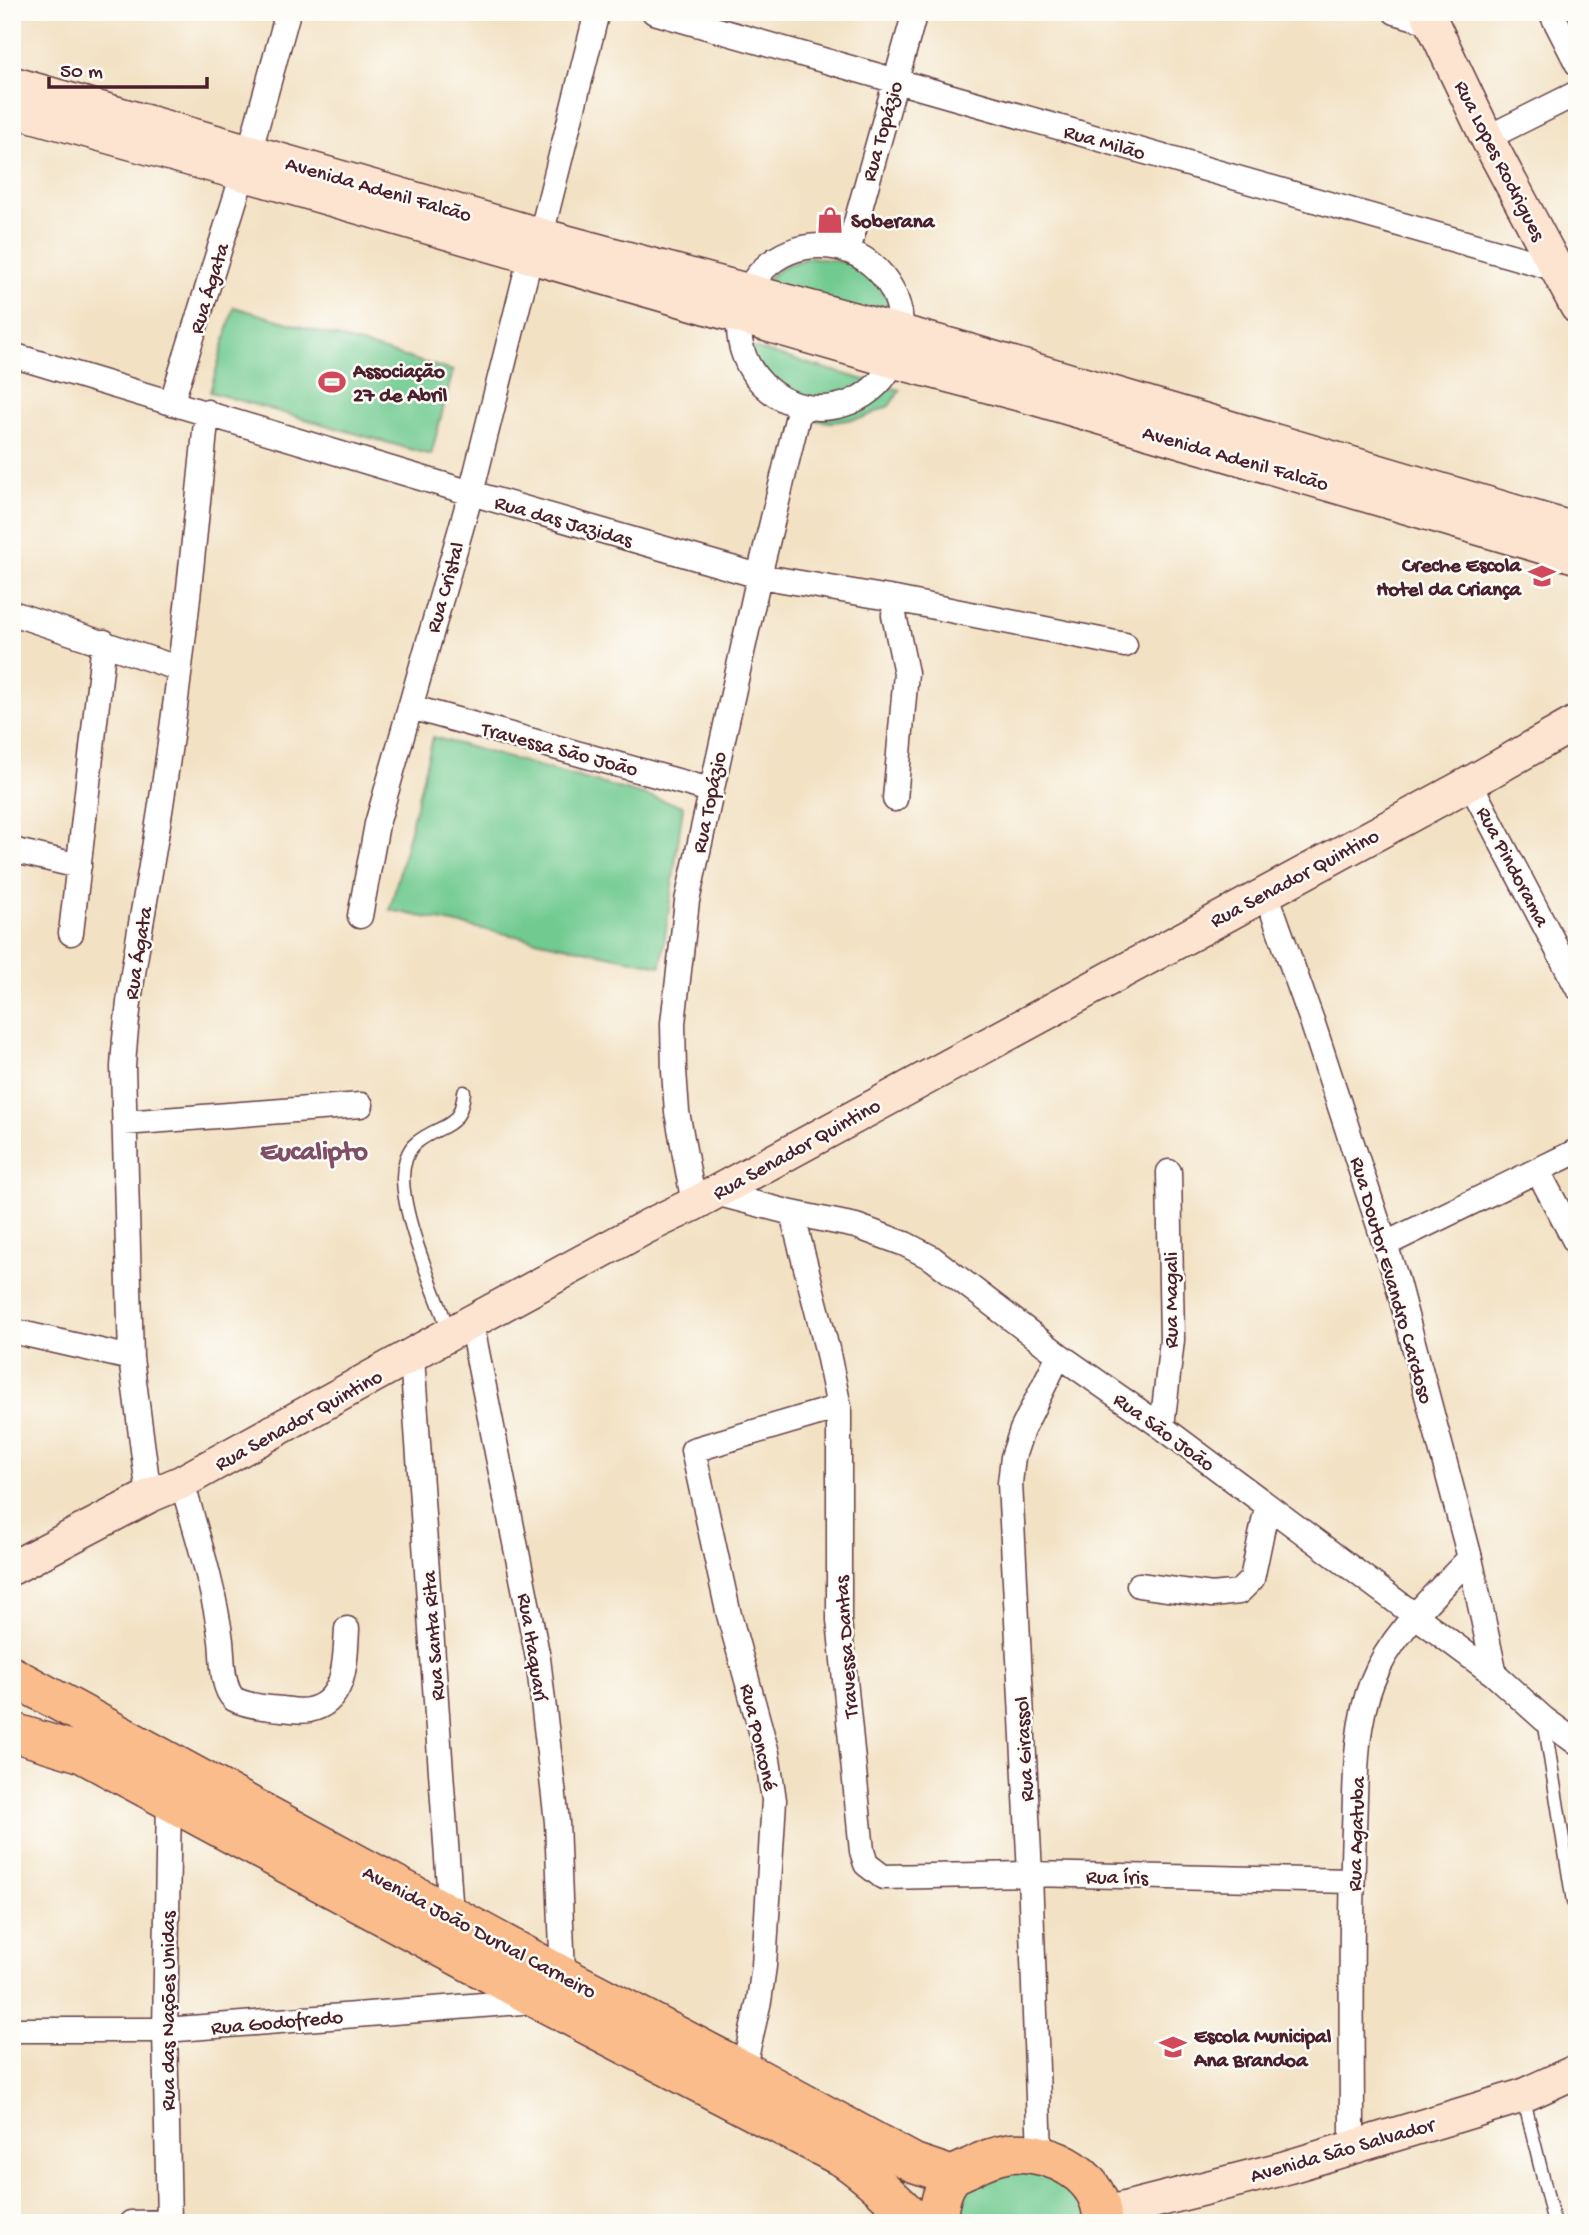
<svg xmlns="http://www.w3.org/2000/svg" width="1589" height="2235" font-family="'Gochi Hand',sans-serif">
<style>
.green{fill:#71ca90;stroke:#5e745e;stroke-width:2}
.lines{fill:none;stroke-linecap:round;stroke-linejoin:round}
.lane-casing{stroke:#633c42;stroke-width:15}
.street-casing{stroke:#633c42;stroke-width:27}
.secondary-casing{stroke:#633c42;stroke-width:36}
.primary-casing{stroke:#633c42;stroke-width:41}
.lane{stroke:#fff;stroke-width:12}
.street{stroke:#fff;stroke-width:24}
.secondary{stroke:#fde4d0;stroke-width:33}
.primary{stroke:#f9bc8a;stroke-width:38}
.labels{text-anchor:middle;stroke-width:5;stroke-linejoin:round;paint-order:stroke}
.street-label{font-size:21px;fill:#4a1f2b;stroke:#fdfcf7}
.poi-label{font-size:21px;font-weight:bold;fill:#4a1f2b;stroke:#fdfcf7;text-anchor:start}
.district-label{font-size:28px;font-weight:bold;fill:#804f65;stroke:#fdfcf7}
</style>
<rect width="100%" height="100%" fill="#fdfcf7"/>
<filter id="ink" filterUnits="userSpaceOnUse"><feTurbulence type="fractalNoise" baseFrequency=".0143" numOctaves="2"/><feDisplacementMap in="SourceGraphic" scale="14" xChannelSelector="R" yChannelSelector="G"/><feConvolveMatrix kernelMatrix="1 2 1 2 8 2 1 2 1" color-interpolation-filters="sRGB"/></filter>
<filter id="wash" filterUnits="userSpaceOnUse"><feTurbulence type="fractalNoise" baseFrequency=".00686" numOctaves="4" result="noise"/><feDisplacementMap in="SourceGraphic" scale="28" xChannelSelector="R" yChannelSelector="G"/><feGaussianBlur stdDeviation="1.57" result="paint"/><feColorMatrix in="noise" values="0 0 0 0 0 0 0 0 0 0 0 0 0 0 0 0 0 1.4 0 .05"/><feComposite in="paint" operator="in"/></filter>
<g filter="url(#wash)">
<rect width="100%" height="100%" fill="#f2e1c3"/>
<path class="green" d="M810 257 848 263 878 281 900 300 916 329 758 285 784 266Z
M234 307 453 371 431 455 210 392Z
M747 346 900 390 889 406 863 418 832 422 803 419 772 391 759 372Z
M433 737 683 806 661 966 390 910Z
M1033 2165 1078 2183 1091 2223H951L950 2216 981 2171Z"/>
</g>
<g filter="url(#ink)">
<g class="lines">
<defs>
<path id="lane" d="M449 1331C434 1289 403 1220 403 1177 403 1166 407 1150 416 1143 442 1122 460 1132 464 1092
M1544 1720 1573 1902
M1523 2096 1554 2223"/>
<path id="street" d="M654 12 1557 269
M1395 12 1433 23
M1551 12 1577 63
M1487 138 1577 93
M250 150 288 12
M541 235 597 12
M739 327a81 81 0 1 1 162 0a81 81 0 1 1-162 0Z
M848 251 915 12
M12 355 471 493 759 576 895 599 1125 645
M172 401 243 174
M895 599 894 615 906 673 895 799
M12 613 180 669
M410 707 710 790
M1470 783 1577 987
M12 850 79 866
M1266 893 1312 1021 1396 1278 1470 1558 1495 1675
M360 916 377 824 471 493 530 258
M71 933 104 642
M124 1123 361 1105
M1538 1171 1577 1245
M715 1193 792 1213 856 1226 905 1244 932 1258 1059 1355 1162 1427 1495 1675 1544 1719 1577 1743
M694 1204 677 1112 674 1071 673 1023 687 901 759 576 800 407
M792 1213 827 1349 839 1407V1620L862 1851 866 1864 883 1877 1030 1874 1352 1881
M1386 1244 1577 1151
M471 1322 538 1658 557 1822 563 1976
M12 1331 131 1358
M412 1357 451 1915
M1162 1427 1172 1340 1169 1172
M182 1482C197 1535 214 1587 221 1641 223 1658 221 1687 234 1699 247 1706 267 1708 282 1709 290 1710 301 1712 309 1710 347 1702 345 1659 347 1629
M149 1496 131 1358 123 1067C128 977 149 888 162 798 182 670 194 541 207 412
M1139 1585 1212 1595 1239 1592 1252 1579 1267 1507
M169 1799 165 2030 169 2223
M12 2030H165L535 2001
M743 2070 759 2001 764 1966 774 1800 767 1753 728 1611 693 1450 839 1407
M1352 2147C1352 2041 1350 1935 1354 1829 1356 1780 1354 1728 1372 1682 1391 1633 1435 1595 1470 1558
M1040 2154 1030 1874 1010 1483 1013 1457 1022 1430 1059 1355
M131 2223 169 2222"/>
<path id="secondary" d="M1427 12 1487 138 1577 307
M12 83 541 235 957 347 1577 530
M12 110 243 174 893 361 1030 397 1577 557
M12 1568 149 1496 182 1482 471 1322 648 1226 694 1204 1470 783 1577 722
M1103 2214 1281 2169 1522 2096 1577 2071"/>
<path id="primary" d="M12 1676 563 1976 743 2070 914 2163 953 2176
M12 1732 81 1753 541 2001 845 2159C872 2178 894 2199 917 2223
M937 2223C939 2208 941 2189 952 2177 956 2173 965 2170 971 2167 983 2160 997 2155 1011 2153 1052 2150 1104 2176 1102 2223"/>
</defs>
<use href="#lane" class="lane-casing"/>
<use href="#street" class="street-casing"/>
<use href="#secondary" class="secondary-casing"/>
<use href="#primary" class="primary-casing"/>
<use href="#lane" class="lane"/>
<use href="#street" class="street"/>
<use href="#secondary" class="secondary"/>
<use href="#primary" class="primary"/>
</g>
</g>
<defs>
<symbol id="shop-bare" viewBox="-9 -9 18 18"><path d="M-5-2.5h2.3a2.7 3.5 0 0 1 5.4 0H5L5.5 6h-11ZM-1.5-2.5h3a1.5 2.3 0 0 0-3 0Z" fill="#d1495b" stroke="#fdfcf7" stroke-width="2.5" paint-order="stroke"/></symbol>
<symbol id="stadium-bare" viewBox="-9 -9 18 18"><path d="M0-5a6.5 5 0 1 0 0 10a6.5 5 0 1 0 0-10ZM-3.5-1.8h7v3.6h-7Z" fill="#d1495b" stroke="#fdfcf7" stroke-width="2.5" paint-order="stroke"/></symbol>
<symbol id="school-bare" viewBox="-9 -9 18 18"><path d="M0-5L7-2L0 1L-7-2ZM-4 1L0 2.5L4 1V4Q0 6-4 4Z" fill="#d1495b" stroke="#fdfcf7" stroke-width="2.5" paint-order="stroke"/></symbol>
</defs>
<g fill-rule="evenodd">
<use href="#shop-bare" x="811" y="201" width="38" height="38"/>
<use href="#stadium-bare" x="313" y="363" width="38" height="38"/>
<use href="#school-bare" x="1523" y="557" width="38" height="38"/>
<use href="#school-bare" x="1154" y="2028" width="38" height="38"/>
</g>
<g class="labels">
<g class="street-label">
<text transform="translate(881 131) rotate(-74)" y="7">Rua Topázio</text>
<text transform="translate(1105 141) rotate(16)" y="7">Rua Milão</text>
<text transform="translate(1501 160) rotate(63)" y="7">Rua Lopes Rodrigues</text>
<text transform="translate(379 188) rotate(16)" y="7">Avenida Adenil Falcão</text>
<text transform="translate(208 288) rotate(-73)" y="7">Rua Ágata</text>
<text transform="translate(1236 457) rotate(16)" y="7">Avenida Adenil Falcão</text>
<text transform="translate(564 520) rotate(16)" y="7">Rua das Jazidas</text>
<text transform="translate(444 587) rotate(-74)" y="7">Rua Cristal</text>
<text transform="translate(560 748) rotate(15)" y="7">Travessa São João</text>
<text transform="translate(708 802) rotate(-78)" y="7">Rua Topázio</text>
<text transform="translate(1514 866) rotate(62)" y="7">Rua Pindorama</text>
<text transform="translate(1294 877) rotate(-28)" y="7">Rua Senador Quintino</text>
<text transform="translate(137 953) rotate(-81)" y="7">Rua Ágata</text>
<text transform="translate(796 1148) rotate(-29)" y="7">Rua Senador Quintino</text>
<text transform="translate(1393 1280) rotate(74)" y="7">Rua Doutor Evandro Cardoso</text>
<text transform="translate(1170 1300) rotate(-90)" y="7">Rua Magali</text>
<text transform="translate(298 1419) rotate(-29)" y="7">Rua Senador Quintino</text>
<text transform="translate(1165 1431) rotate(36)" y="7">Rua São João</text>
<text transform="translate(432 1636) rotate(-94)" y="7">Rua Santa Rita</text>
<text transform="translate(534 1647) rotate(81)" y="7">Rua Itaquarí</text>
<text transform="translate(845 1647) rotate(-94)" y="7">Travessa Dantas</text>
<text transform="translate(760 1737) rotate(77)" y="7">Rua Ponconé</text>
<text transform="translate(1023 1749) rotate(-93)" y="7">Rua Girassol</text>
<text transform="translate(1355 1834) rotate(-88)" y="7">Rua Agatuba</text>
<text transform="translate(1117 1876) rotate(1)" y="7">Rua Íris</text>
<text transform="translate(480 1931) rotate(28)" y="7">Avenida João Durval Carneiro</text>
<text transform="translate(167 2011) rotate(-90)" y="7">Rua das Nações Unidas</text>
<text transform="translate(277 2021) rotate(-5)" y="7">Rua Godofredo</text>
<text transform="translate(1342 2149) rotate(-16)" y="7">Avenida São Salvador</text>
</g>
<g class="poi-label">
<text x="851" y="227">Soberana</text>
<text x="353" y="377">Associação<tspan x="353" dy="24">27 de Abril</tspan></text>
<text x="1521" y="571" text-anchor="end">Creche Escola<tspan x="1521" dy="24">Hotel da Criança</tspan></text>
<text x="1194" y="2042">Escola Municipal<tspan x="1194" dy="24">Ana Brandoa</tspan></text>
</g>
<g class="district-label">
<text x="314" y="1159">Eucalipto</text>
</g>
</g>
<rect width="1589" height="2235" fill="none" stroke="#fdfcf7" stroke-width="42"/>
<path d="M49 77v10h158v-10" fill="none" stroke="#4a1f2b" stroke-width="3.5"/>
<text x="60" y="77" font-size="21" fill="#4a1f2b" stroke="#fdfcf7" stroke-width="5" paint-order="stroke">50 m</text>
</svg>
